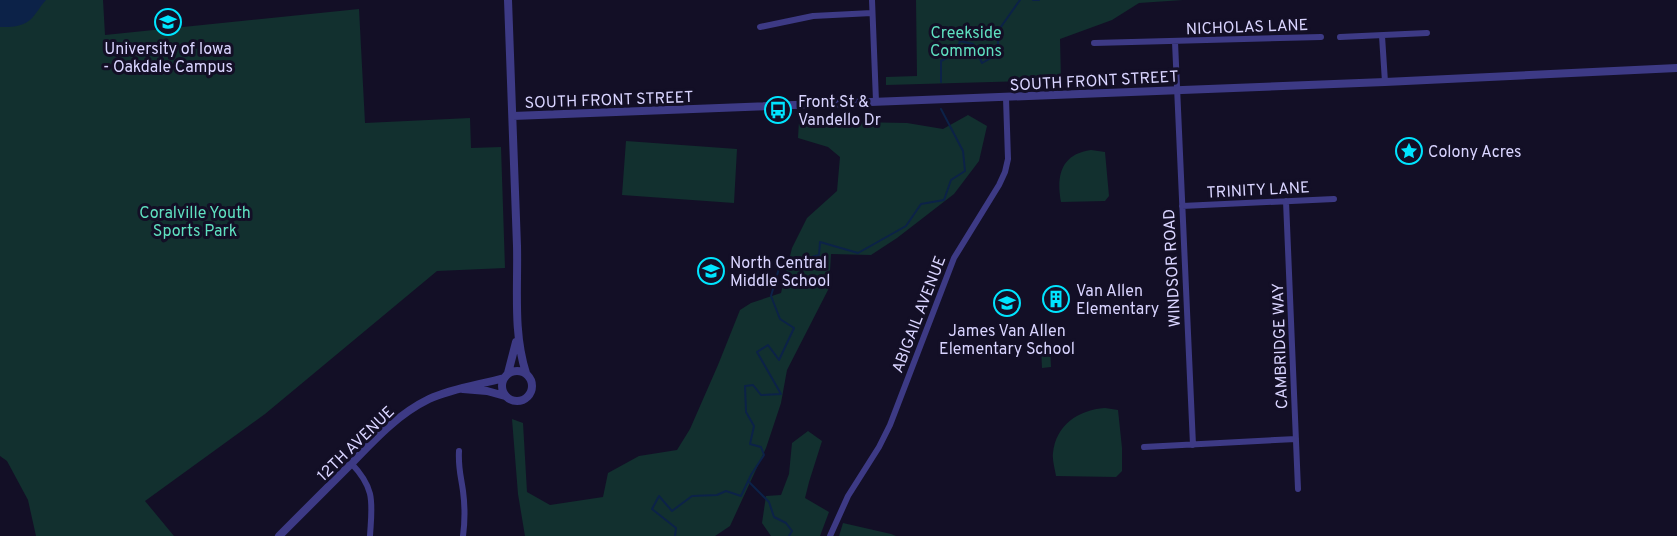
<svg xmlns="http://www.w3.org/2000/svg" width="1677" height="536" font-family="Overpass,sans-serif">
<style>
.green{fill:#12302f}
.water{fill:#0c2248}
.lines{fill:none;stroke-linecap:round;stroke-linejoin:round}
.stream{stroke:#0c2248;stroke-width:2}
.minor{stroke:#3d3a85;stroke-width:6}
.tertiary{stroke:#3d3a85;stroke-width:8}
.labels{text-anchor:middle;stroke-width:6;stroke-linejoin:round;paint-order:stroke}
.street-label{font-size:16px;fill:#d9d4ff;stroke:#130f26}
.park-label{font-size:16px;fill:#5fe0c0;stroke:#130f26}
.poi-label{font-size:16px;fill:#d9d4ff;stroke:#130f26;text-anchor:start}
</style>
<rect width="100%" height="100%" fill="#130f26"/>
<path class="green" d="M0 0H103L105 35 359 9 365 123 470 118 471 148 501 147 505 268 437 271 265 414 145 501 174 536H36L28 500 7 461 0 456Z
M916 0H1183L1139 3 1112 20 1060 39 1061 80 886 85V77L917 76Z
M968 115 987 126 979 161 954 194 897 238 871 255 831 254 829 288 787 370 781 403 766 448 730 526 715 536H525L518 494 512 419 523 423 527 492 550 505 603 497 608 473 639 456 677 450 690 429 718 365 740 310 751 303 781 293 792 248 807 218 837 191 840 157 828 147 798 138 799 121 907 123 943 129Z
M626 141 737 149 734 203 622 195Z
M1091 150 1105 152 1109 196 1105 201 1061 202C1056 176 1061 154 1091 150Z
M1041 347H1050L1051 367 1042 368Z
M1105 408 1118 410 1122 448V471L1116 477 1056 476C1055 469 1052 460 1053 453 1056 425 1078 410 1105 408Z
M808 431 822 441 809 482 805 498 829 512 820 536H771L762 523 766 496 781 495 789 474 792 443Z
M843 523 891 534 896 536H839Z"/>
<path class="water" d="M0 0H46C40 6 36 15 30 20 22 27 10 27 0 27Z"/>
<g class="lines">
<path class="stream" d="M1033 0H1039
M941 82V61L956 53 960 41 973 44 982 63 998 54V31L1020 0
M748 481 769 502 774 517 786 523 792 531 789 536
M675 536 676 528 652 509 659 496 672 511 692 496 717 495 726 491 741 496 751 475 764 455 761 447 750 444 754 426 746 412 745 386 753 385 761 395 781 394 757 352 768 345 779 360 794 328 780 319 771 296 780 265 819 255 820 242 858 253 906 226 921 204 944 200 951 180 965 171 963 151 941 109"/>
<path class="minor" d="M872 0 876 101
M760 27 813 16 872 13
M1382 36 1385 82
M1340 37 1427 33
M1175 42 1193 445
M1094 43 1321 37
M1286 201 1298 489
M1182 206 1334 199
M1144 447 1296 439
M459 451C458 468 461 476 463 491 465 506 465 521 463 536
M351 463C376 489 372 503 370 536
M830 536 848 496 879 447 890 425 954 258 999 185 1005 172 1008 159 1006 98"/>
<path class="tertiary" d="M508 0C511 82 514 164 517 246 518 289 513 332 526 373
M513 116 1385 82 1677 68
M502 386a15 15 0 1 1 30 0a15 15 0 1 1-30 0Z
M508 373 516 342
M463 389 487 391 505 396
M279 536C303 512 327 488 351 464 375 439 398 414 429 399 453 388 479 385 504 378"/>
</g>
<defs>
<symbol id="university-ring" viewBox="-11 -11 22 22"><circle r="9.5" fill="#130f26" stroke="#00e5ff" stroke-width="1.5"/><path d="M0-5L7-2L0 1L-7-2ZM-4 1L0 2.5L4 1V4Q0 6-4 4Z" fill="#00e5ff"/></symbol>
<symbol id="bus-ring" viewBox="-11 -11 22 22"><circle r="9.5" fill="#130f26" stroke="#00e5ff" stroke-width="1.5"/><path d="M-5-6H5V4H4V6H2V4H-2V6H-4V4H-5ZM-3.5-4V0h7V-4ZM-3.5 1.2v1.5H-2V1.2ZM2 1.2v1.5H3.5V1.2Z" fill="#00e5ff"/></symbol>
<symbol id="sight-ring" viewBox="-11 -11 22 22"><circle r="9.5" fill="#130f26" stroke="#00e5ff" stroke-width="1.5"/><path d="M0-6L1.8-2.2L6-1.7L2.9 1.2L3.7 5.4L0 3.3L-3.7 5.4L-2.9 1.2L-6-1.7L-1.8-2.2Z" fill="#00e5ff"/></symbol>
<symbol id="school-ring" viewBox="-11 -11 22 22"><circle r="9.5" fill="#130f26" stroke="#00e5ff" stroke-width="1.5"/><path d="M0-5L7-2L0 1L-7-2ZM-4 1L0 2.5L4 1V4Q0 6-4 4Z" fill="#00e5ff"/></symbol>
<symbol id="building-ring" viewBox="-11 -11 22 22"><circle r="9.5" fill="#130f26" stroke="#00e5ff" stroke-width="1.5"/><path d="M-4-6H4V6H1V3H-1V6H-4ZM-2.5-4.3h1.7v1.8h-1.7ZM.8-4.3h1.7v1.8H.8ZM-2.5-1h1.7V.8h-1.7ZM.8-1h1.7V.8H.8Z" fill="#00e5ff"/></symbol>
</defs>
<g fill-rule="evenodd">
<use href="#university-ring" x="153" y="7" width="30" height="30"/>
<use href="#bus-ring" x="763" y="95" width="30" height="30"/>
<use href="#sight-ring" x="1394" y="136" width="30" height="30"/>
<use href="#school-ring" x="696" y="256" width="30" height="30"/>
<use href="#building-ring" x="1041" y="284" width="30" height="30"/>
<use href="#school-ring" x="992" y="288" width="30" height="30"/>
</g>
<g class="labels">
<g class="street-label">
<text transform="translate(1247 26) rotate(-2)" y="6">NICHOLAS LANE</text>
<text transform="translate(1094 80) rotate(-3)" y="6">SOUTH FRONT STREET</text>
<text transform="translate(609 99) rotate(-2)" y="6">SOUTH FRONT STREET</text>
<text transform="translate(1258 189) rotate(-3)" y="6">TRINITY LANE</text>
<text transform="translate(1171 268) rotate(-93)" y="6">WINDSOR ROAD</text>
<text transform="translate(918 314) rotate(-69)" y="6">ABIGAIL AVENUE</text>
<text transform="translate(1279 346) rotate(-92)" y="6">CAMBRIDGE WAY</text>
<text transform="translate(355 443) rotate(-44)" y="6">12TH AVENUE</text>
</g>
<g class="park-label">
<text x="966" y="38">Creekside<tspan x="966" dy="18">Commons</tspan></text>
<text x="195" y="218">Coralville Youth<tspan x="195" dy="18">Sports Park</tspan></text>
</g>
<g class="poi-label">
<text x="168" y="54" text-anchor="middle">University of Iowa<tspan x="168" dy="18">- Oakdale Campus</tspan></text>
<text x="798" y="107">Front St &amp;<tspan x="798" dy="18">Vandello Dr</tspan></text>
<text x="1428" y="157">Colony Acres</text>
<text x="730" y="268">North Central<tspan x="730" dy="18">Middle School</tspan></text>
<text x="1076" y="296">Van Allen<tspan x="1076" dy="18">Elementary</tspan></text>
<text x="1007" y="336" text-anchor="middle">James Van Allen<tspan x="1007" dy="18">Elementary School</tspan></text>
</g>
</g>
</svg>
